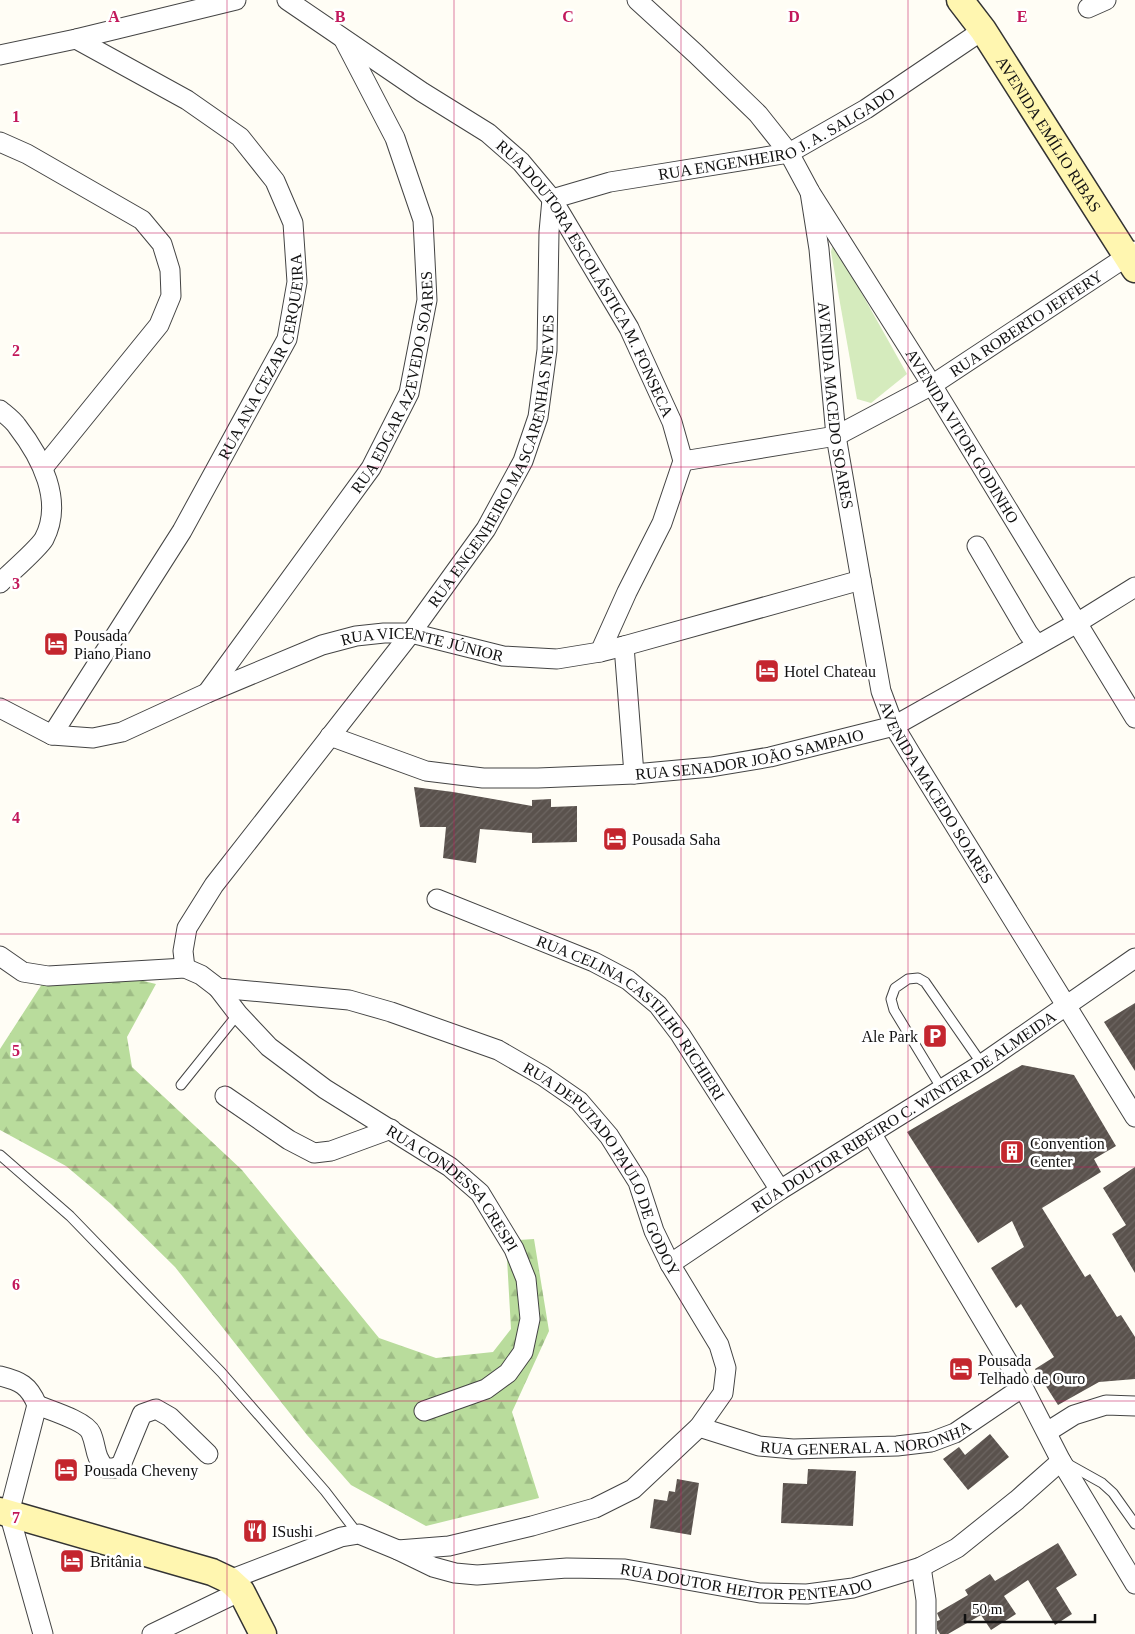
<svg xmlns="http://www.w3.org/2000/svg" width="1135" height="1634" font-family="'Times New Roman',serif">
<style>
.forest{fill:url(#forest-firs)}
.park{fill:#d5ebbd}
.building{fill:url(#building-hatch)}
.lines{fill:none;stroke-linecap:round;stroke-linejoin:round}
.lane-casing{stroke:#444;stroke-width:11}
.street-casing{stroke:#444;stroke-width:21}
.secondary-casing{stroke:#333;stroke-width:29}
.lane{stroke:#fff;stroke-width:9}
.street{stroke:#fff;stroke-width:19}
.secondary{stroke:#fff6b0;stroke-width:26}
.grid{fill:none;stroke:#c2185b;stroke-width:1;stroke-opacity:0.55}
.labels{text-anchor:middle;stroke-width:5;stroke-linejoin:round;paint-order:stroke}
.street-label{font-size:16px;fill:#111;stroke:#fff}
.poi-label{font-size:16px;fill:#111;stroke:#fff;text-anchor:start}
.grid-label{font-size:16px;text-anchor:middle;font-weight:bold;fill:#c2185b;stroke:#fff;stroke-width:5;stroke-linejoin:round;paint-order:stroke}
</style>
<defs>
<pattern id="forest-firs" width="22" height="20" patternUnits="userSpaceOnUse" patternTransform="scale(1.25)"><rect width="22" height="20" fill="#b9dc9c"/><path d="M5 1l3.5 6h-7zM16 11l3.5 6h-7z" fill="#9ebc85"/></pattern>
<pattern id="building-hatch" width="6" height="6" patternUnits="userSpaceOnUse" patternTransform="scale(1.25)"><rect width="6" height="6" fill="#5a524d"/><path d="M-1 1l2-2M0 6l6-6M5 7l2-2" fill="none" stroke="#6d6662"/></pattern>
</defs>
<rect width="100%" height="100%" fill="#fffdf5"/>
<path class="forest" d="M127 977 156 984 127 1037 132 1067 242 1170 379 1338 436 1358 493 1352 511 1329 506 1241 534 1239 549 1331 512 1412 539 1498 426 1526 351 1485 307 1435 175 1267 111 1204 66 1166 0 1130V1049L42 984Z"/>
<path class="park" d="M832 247 838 251 907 374 871 403 857 399 831 252Z"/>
<path class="building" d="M414 787 453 792 532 806V800L551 799V807L577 806V842L532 843V833L480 829 476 863 443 858 446 827H420Z
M1135 1003V1071L1104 1022Z
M1022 1065 1074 1075 1116 1146 1094 1159 1101 1172 1042 1208 1085 1277 1090 1274 1117 1317 1121 1315 1135 1337V1379L1099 1382 1058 1405 1035 1369 1054 1357 1021 1304 1016 1308 991 1268 1024 1247 1012 1221 978 1243 907 1132Z
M1135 1167V1273L1112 1234 1126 1225 1103 1188Z
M990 1434 1009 1457 968 1490 943 1459 959 1447 965 1455Z
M808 1469 856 1471 853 1526 781 1523 783 1483 807 1484Z
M677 1479 699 1483 691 1535 650 1528 654 1499 667 1501 669 1491 675 1492Z
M1058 1543 1077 1575 1056 1588 1072 1614 1055 1625 1028 1580 1004 1596 1016 1614 991 1630 981 1615 948 1634H940L937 1629V1621L940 1620 937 1613 968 1595 965 1590 990 1574 995 1581Z"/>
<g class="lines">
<defs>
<path id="lane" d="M181 1085 238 1014
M942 1089 894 1010 891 999 895 988 908 979 918 978 925 982 982 1064
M0 1155 70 1216 221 1372 325 1491 358 1534
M1068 1464 1102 1483 1113 1493 1135 1524"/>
<g id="street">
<path id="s1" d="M287 0 422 92 488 133 521 162 552 199 629 328 672 422 683 461 662 523 627 592 600 652"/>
<path id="s2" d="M637 0 696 54 758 114 789 153 810 192 932 385 1135 718"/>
<path d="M1088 8 1106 0"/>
<path d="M0 55 76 39 236 0"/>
<path d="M0 142 27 154 142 220 162 244 170 270 171 296 159 325 43 468"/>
<path id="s3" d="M810 192 819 249 836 436 861 580 881 691 894 726 912 756 1135 1117"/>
<path id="s4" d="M552 199 610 182 789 153 866 109 983 30"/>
<path d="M0 410C6 415 13 420 17 426 41 457 64 501 44 539 38 549 10 573 0 583"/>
<path id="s5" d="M683 461 836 436 932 385 1135 251"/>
<path d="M977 546 1028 633 1037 645"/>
<path d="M624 646 634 774"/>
<path id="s6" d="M207 693 371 468 409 393 427 300 423 220 395 138 344 40"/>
<path id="s7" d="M0 708 52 735 93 738 122 732 207 693 322 645 356 636 384 633H411L503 656 557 659 600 652 624 646 861 580"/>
<path id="s8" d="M52 735 182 531 287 339 297 282 293 223 275 181 240 137 187 100 76 39"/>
<path id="s9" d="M330 736 426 771 483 778H538L634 774 711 767 770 757 894 726 1077 623 1135 587"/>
<path id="s10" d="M437 899 594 962 628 980 658 1005 680 1034 780 1190"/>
<path id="s11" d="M0 956 23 972 48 976 185 968 201 975 218 988 349 1000 391 1012 498 1050 543 1076 579 1101 609 1136 638 1182 654 1231 670 1264 719 1345 726 1368 723 1393 699 1427 633 1489 595 1508 532 1526 449 1546 398 1550"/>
<path id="s12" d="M185 968 183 951 187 928 214 885 411 633 486 529 523 461 538 417 547 350 549 232 552 199"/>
<path id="s13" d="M218 988 238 1014 269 1047 325 1089 450 1167 480 1193 514 1249 526 1279 530 1319 523 1352 508 1373 486 1389 424 1411"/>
<path d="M225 1096 289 1140 314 1153 331 1151 391 1129"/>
<path d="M871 1133 1023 1387 1061 1461 1135 1584"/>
<path id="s14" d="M670 1264 780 1190 982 1064 1135 958"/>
<path d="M0 1376C20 1381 29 1385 37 1405L9 1513 43 1634"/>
<path d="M37 1405C49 1410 86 1421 91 1433 97 1447 94 1456 105 1468H114L121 1465 142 1414 156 1409 170 1417 208 1454"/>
<path id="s15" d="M699 1427 759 1446 793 1449 897 1446 931 1442 955 1433 1023 1387"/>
<path d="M1047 1432 1074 1415 1106 1405 1135 1406"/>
<path d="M921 1567 926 1600V1634"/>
<path id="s16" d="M229 1580 341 1537 359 1534 398 1550 433 1567 455 1573 477 1575 567 1568 625 1569 760 1593 807 1594 853 1588 921 1567 957 1548 1017 1500 1061 1461"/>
<path d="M152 1634 241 1591"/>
</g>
<g id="secondary">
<path id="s17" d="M960 0 983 30 1135 269"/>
<path d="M0 1511 212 1572 229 1580 241 1591 263 1634"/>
</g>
</defs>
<use href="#lane" class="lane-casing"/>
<use href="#street" class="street-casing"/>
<use href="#secondary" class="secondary-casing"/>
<use href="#lane" class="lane"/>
<use href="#street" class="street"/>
<use href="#secondary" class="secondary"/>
</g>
<path class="grid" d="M227 0V1634M454 0V1634M681 0V1634M908 0V1634M0 233H1135M0 467H1135M0 700H1135M0 934H1135M0 1167H1135M0 1401H1135"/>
<defs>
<symbol id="hotel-square" viewBox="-11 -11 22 22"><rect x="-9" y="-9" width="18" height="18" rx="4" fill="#c4262e" stroke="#fff"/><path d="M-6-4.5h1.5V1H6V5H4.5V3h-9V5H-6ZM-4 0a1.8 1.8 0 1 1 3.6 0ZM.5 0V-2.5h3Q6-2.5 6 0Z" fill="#fff"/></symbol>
<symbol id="parking-square" viewBox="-11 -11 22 22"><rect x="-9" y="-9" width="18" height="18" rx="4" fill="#c4262e" stroke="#fff"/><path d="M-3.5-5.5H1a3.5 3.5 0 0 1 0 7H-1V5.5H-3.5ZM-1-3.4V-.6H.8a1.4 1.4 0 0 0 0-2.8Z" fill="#fff"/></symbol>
<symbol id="building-square" viewBox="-11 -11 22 22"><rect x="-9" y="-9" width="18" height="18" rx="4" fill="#c4262e" stroke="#fff"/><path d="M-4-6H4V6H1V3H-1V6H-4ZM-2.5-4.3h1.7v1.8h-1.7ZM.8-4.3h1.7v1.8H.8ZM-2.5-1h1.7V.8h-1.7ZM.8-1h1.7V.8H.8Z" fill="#fff"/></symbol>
<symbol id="restaurant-square" viewBox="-11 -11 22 22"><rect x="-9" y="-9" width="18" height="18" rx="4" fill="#c4262e" stroke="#fff"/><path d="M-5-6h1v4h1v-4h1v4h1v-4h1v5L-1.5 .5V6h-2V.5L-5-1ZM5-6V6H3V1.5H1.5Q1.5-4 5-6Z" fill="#fff"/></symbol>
</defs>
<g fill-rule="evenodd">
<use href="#hotel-square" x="42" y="630" width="28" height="28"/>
<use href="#hotel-square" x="753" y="657" width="28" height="28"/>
<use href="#hotel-square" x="601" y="825" width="28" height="28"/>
<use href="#parking-square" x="921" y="1022" width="28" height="28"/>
<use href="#building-square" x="998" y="1138" width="28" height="28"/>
<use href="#hotel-square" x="947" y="1355" width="28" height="28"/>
<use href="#hotel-square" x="52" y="1456" width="28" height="28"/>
<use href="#restaurant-square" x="241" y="1517" width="28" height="28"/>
<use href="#hotel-square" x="58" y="1547" width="28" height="28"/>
</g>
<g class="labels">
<g class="street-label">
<text dy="6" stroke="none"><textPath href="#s4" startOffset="236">RUA ENGENHEIRO J. A. SALGADO</textPath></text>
<text dy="6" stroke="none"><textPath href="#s17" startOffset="161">AVENIDA EMÍLIO RIBAS</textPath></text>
<text dy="6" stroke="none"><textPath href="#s1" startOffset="418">RUA DOUTORA ESCOLÁSTICA M. FONSECA</textPath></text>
<text dy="6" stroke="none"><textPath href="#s5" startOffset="376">RUA ROBERTO JEFFERY</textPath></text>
<text dy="6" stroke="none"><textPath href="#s8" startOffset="436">RUA ANA CEZAR CERQUEIRA</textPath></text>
<text dy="6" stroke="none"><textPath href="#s6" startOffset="368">RUA EDGAR AZEVEDO SOARES</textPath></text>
<text dy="6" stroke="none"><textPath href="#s3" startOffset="215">AVENIDA MACEDO SOARES</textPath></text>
<text dy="6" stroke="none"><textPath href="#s2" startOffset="548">AVENIDA VITOR GODINHO</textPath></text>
<text dy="6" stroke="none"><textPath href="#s12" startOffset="606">RUA ENGENHEIRO MASCARENHAS NEVES</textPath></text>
<text dy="6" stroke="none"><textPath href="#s7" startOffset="450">RUA VICENTE JÚNIOR</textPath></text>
<text dy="6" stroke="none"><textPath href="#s9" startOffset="428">RUA SENADOR JOÃO SAMPAIO</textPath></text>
<text dy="6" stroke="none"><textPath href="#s3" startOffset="620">AVENIDA MACEDO SOARES</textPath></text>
<text dy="6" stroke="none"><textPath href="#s10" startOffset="234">RUA CELINA CASTILHO RICHIERI</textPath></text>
<text dy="6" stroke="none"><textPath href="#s14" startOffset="279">RUA DOUTOR RIBEIRO C. WINTER DE ALMEIDA</textPath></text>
<text dy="6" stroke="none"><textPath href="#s11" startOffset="682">RUA DEPUTADO PAULO DE GODOY</textPath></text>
<text dy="6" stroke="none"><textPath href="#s13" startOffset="312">RUA CONDESSA CRESPI</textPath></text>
<text dy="6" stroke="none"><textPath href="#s15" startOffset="171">RUA GENERAL A. NORONHA</textPath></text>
<text dy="6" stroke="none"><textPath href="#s16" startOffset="535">RUA DOUTOR HEITOR PENTEADO</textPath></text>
</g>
<g class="poi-label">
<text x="74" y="641">Pousada<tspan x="74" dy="18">Piano Piano</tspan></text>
<text x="784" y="677">Hotel Chateau</text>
<text x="632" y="845">Pousada Saha</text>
<text x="918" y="1042" text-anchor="end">Ale Park</text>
<text x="1030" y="1149">Convention<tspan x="1030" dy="18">Center</tspan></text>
<text x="978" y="1366">Pousada<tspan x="978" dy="18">Telhado de Ouro</tspan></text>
<text x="84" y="1476">Pousada Cheveny</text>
<text x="272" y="1537">ISushi</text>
<text x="90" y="1567">Britânia</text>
</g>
</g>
<g class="grid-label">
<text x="114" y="22">A</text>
<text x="340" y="22">B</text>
<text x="568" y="22">C</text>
<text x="794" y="22">D</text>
<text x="1022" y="22">E</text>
<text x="16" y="122">1</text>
<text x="16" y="356">2</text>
<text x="16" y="589">3</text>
<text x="16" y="823">4</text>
<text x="16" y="1056">5</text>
<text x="16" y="1290">6</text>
<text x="16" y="1523">7</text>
</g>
<path d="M965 1614v8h130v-8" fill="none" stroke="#111111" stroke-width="2.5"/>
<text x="972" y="1614" font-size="15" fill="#111111" stroke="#ffffff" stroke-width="4" paint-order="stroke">50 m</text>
</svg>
